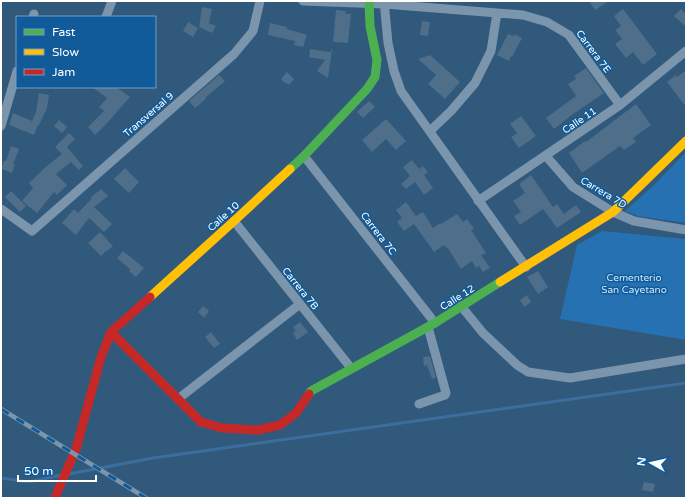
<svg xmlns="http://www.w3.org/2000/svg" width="687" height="499" font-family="'Varela Round',sans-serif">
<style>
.green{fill:#2671b1}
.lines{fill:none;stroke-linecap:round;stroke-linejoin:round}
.stream{stroke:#3b6e9c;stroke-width:3}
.building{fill:#4e6e8a}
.street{stroke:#7b95ad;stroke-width:9}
.fast{stroke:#4caf50;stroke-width:9}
.slow{stroke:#ffc107;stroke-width:9}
.jam{stroke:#c62828;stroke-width:9}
.rail-casing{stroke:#7b95ac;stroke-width:4.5}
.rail{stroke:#115b9b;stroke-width:3;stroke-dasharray:9;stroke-linecap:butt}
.labels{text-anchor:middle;stroke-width:3;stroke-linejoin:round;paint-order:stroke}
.street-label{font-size:10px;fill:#fff;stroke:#115b9b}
.park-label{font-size:10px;fill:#cde8fe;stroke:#115b9b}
</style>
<rect width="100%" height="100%" fill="#30597c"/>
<path class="green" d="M686 152V223L638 216 625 211 654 185Z
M602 231 686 239V340L560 319 577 245Z"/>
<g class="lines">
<path class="stream" d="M69 474 153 458 686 383
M1 478 29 482 61 475"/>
</g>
<path class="building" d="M589 1H609L595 10Z
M202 7 212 9 209 23 216 26 212 33 199 27Z
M623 9 657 54 643 65 633 52 626 58 615 44 622 39 615 30 621 26 614 16Z
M681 9 686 14V27L674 16Z
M336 10 346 11 345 14H351L348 43 333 42Z
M422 21 430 22 428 36 420 35Z
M188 22 198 28 193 37 183 31Z
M270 23 287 27V29L307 35 303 47 294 45 295 41 268 35Z
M508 34 513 36 514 34 522 38 512 57 511 56 509 61 497 55Z
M332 48 331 57 328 78 317 71 325 60 309 57 310 49 330 52Z
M430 55 460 82 445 99 428 84 436 75 418 59Z
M586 68 604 93 569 117 554 129 546 118 576 96 568 84 576 79 574 76Z
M686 70V107L667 82 676 75 677 77Z
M287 72 294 79 289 85 287 83 286 84 281 79Z
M219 75 225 81 205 98 206 99 195 108 189 101Z
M92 87H116L130 97 108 122 95 135 88 127 104 111 99 107 107 98Z
M39 93 49 95 47 108 39 125H38L34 135 9 125 13 113 32 121 36 112Z
M369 101 375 107 363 118 357 112Z
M636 104 651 125 633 138 636 142 624 150 620 146 582 173 569 153 585 141 586 142Z
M521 116 536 136 519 148 511 137 517 133 510 124Z
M386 119 406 141 396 150 386 139 372 152 362 140Z
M59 120 67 127 62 133 54 126Z
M69 133 75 139 67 147 83 166 79 170 71 162 56 174 67 185 57 195 54 192 37 213 22 201 33 188 29 183 48 165 62 154 55 147Z
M11 146 19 149 13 164 15 165 12 173 2 169V166L4 161H6Z
M412 160 419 169 423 166 428 172 424 175 433 188 424 195 415 182 406 189 401 184 410 176 403 167Z
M125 168 139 182 129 193 114 179Z
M531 175 553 207 557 204 564 214 576 205 581 212 557 228 543 209 520 225 514 216 521 212 513 201 525 193 519 184Z
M101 189 108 196 94 207 112 224 104 232 89 218 76 235 62 223 74 209 78 213 92 198 91 197Z
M11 191 26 206 20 212 5 197Z
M406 202 416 216 423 212 433 228 440 223 441 224 457 214 463 222 467 219 474 229 471 230 486 253 481 255 490 268 483 272 479 266 476 268 472 261 461 269 447 247 446 248 444 245 434 252 414 224 404 231 397 222 402 218 396 210Z
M100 232 113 246 106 252V251L101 256 88 243Z
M123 251 144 268 136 277 129 271 130 269 117 258Z
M538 271 548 287 538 294 527 277Z
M527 295 531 302 524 307 520 300Z
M203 306 209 311 204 318 198 312Z
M300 322 308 332 297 340 293 333 296 331 293 327Z
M211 332 220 344 214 348 205 337Z
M430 356 436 378 432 379 427 365 424 366 423 357Z
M644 482 655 484 653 492 642 490Z"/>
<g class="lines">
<path class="street" d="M303 1 384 4 523 15 547 22 569 35 620 105
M384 1 388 43 394 71 401 91 526 267
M33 17 34 14
M106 17 112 1
M1 126 17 71
M430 131 451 111 475 83 491 51 497 13
M304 156 435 323
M546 156 573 187 613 212 634 221 686 230
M478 201 620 105 686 51
M1 209 32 231 234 54 253 31 260 1
M234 221 351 368
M461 306 483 333 517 365 528 372 570 378 686 359
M178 399 300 304
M419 404 445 395 446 393 428 327"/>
<path class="fast" d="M290 169 304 156 367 89 375 77 377 60 370 26 369 1
M309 394 311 391 435 323 500 282"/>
<path class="slow" d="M500 282 613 212 686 141
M150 297 234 221 290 169"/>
<path class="jam" d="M111 332 201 422 222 428 258 430 280 425 296 413 309 394
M56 498V495L76 449 101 357 111 332 150 297"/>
<defs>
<path id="rail" d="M1 409 146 498"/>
</defs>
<use href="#rail" class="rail-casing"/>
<use href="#rail" class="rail"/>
</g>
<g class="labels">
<g class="street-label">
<text transform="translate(594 51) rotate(53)" y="4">Carrera 7E</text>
<text transform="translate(148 114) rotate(-41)" y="4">Transversal 9</text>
<text transform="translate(579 120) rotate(-34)" y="4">Calle 11</text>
<text transform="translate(604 192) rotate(31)" y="4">Carrera 7D</text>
<text transform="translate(223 216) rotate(-42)" y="4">Calle 10</text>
<text transform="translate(379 233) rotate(52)" y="4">Carrera 7C</text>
<text transform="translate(301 288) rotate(51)" y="4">Carrera 7B</text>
<text transform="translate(457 297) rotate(-32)" y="4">Calle 12</text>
</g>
<g class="park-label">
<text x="634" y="281">Cementerio<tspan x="634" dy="12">San Cayetano</tspan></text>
</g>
</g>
<rect width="687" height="499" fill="none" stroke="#ffffff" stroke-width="4"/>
<rect x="16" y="16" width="140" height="72" fill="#115b9b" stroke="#709dc3"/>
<rect x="24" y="29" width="20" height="6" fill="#4caf50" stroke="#709dc3"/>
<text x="52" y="36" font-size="12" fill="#ffffff">Fast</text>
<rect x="24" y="49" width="20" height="6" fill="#ffc107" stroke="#709dc3"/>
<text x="52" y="56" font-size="12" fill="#ffffff">Slow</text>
<rect x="24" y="69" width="20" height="6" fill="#c62828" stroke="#709dc3"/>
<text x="52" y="76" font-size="12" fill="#ffffff">Jam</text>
<g transform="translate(651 463) rotate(278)" stroke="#115b9b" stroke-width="3" paint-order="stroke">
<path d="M0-3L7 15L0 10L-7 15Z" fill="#ffffff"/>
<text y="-6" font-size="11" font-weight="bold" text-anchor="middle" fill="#ffffff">N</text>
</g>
<path d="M18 475v6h78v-6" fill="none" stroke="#ffffff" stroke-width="2"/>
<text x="24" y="475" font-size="12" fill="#ffffff" stroke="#115b9b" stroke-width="3" paint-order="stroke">50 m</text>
</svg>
